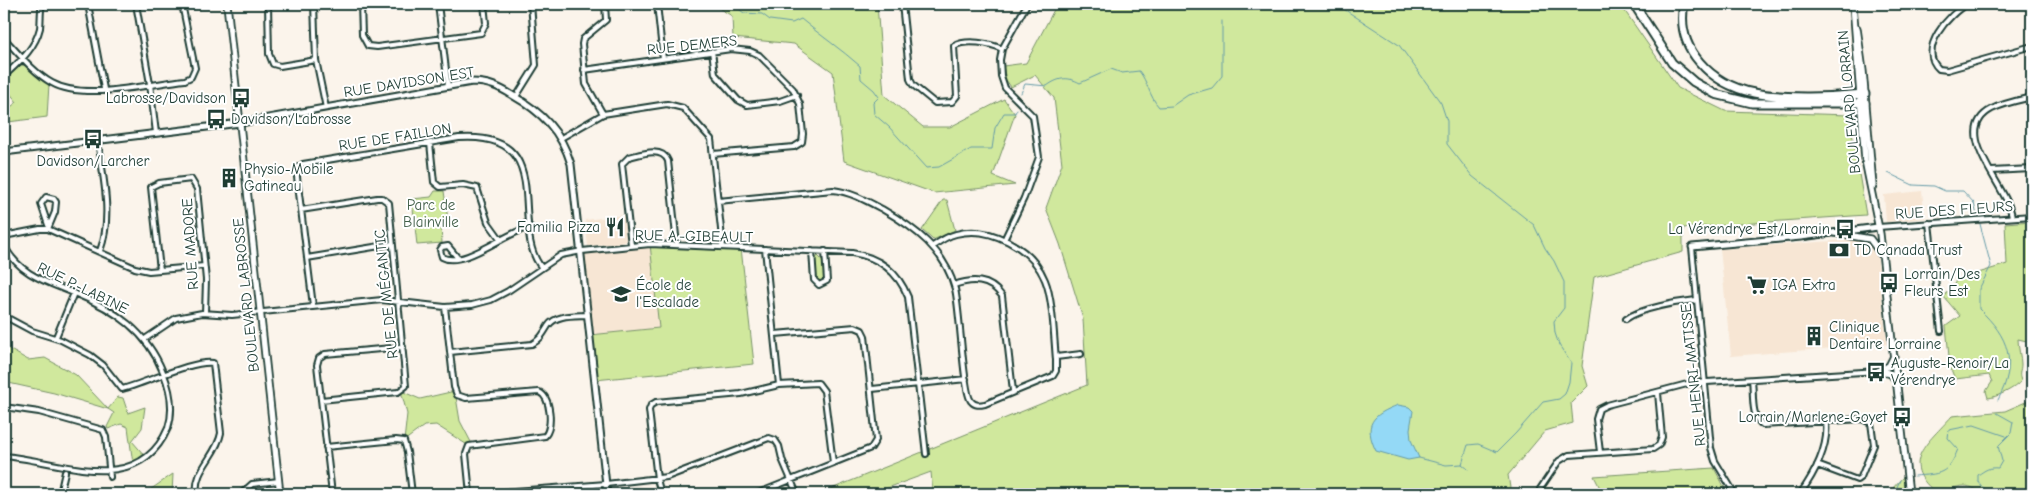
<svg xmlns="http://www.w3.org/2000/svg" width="2036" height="498" font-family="'Comic Neue',sans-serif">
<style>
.built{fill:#f7e6d4}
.green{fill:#d0e89d;stroke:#789268}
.water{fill:#94d9f6;stroke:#659ba8}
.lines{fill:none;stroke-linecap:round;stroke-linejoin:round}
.stream{stroke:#659ba8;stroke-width:1}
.minor-casing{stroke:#1f3d34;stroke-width:8}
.tertiary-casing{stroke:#1f3d34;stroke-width:9}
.secondary-casing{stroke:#1f3d34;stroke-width:9}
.motorway-casing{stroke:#1f3d34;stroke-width:11}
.minor{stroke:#fff;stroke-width:4}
.tertiary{stroke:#fff;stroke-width:5}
.secondary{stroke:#fff;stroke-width:5.5}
.motorway{stroke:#fff;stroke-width:7}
.labels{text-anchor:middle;stroke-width:4;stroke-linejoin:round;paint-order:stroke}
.street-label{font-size:15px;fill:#1f3d34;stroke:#fff}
.poi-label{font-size:15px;fill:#1f3d34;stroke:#fff;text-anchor:start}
.park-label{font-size:15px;fill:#425f49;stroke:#fff}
</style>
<rect width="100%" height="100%" fill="#fbf4eb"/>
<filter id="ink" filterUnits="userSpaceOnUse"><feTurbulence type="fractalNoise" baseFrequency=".02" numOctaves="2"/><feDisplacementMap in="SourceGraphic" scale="10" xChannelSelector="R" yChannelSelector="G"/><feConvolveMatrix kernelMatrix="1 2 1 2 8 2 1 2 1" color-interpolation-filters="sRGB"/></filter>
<g filter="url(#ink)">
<path class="built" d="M1922 191 1925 218 1886 222 1884 195Z
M624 215 626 240 624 242 588 246 585 220Z
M1862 239 1877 255 1887 344 1731 356 1720 249Z
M650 244 659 328 590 335 582 251Z"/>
<path class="green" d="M712 4H877L884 95 923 127H950L1004 99 1015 114 993 176 1015 185 934 193 844 161 833 72 794 44 733 38 732 16Z
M1057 4H1620L1678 88 1725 111 1849 115 1866 215 1683 228V252L1594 277 1582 366 1588 386 1571 403 1573 423 1545 431 1508 475 1511 494H1084L1080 490 1068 494H933L931 472 871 494H819L1087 385 1083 319 1060 244 1046 208 1062 164 1054 98 1035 75 1011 87 1006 80 1003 66 1026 63Z
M21 65 29 66 49 84 47 117 8 122 7 110 17 102 4 86V81Z
M435 191H444L448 220 441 226 442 243 417 245 412 199 431 197Z
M943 200H947L955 230 933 240 922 230Z
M2032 221 2031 342 2018 339C2018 348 2021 357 2021 364 2021 372 2018 371 2021 381 2016 388 1995 398 1988 398L1986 391 1992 382 1989 375 1955 379 1950 367 1946 326 1960 316 1944 297 1946 293 1951 292 1956 280 2007 264 2005 223Z
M650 244 741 248 754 364 595 380 590 335 659 328Z
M818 256 823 261 825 279 821 282 815 278 814 261Z
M7 348 28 360 45 358 76 375 108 409 118 397 123 398 128 413 145 407 142 428 132 441 145 456 133 464 128 427 121 424 108 429 107 427 114 413 108 409 54 393 4 382V350Z
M401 391 420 399 455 391 460 421 472 444 469 446 436 425 424 426 404 441 407 414Z
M2028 401H2032V494H1982C1963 478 1956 491 1935 492 1899 462 1928 443 1952 416L2005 411Z
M1714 468 1728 494H1603L1594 476Z
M173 474 172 494H144Z
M1903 477 1905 494H1891V490Z"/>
<path class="water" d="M1398 405 1409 407 1413 411 1410 429 1411 440 1419 458 1408 460 1376 451C1363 424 1372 415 1398 405Z"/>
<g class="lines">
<path class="stream" d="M716 4H718
M732 4 744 13 762 14 770 20 792 23 801 19C821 36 841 49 860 66L861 79 874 90 879 97 873 103 874 114 889 127 926 168 939 167 971 149H992L995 128 1004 113H1015L1017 109
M1336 4 1399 45 1441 103 1447 121V144L1472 176 1534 225 1545 248 1554 261 1564 282V308L1554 321 1555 333 1559 345 1571 363 1569 382 1565 394 1559 399 1543 402 1516 433 1497 452 1478 444 1468 445 1462 464 1468 469
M1021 93 1025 84 1047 86C1058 78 1067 76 1080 83L1111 69 1122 73 1139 71C1148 82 1149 96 1159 107L1172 106 1188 95 1212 88 1222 76V21
M1888 173 1913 185 1934 186 1945 191H1963L1974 203 1977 216
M1980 224 1991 266 1979 289V309C2009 337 2018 362 1998 400
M1419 458 1446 465 1462 464
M1914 476C1940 474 1948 475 1958 449L1948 438 1949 430 1974 425 2006 436
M1898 494 1897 487 1900 480
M1996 494 1982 487 1978 481V475C1985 470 1989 467 1998 468L2002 461 1998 446 2011 433 2013 422 1997 413"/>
<defs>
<path id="minor" d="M88 4 104 89
M136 4 150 84 156 133
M268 4 269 54 273 64 280 66 316 60
M314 4 316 60 326 108
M361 4 362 35 368 46 377 47 481 33 486 23 484 4
M438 4 448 86
M657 4 663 59
M902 4 910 79 913 85 935 103 952 102 957 96 954 46C966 39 990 43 1002 49
M1967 4C1949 14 1917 49 1939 69L1947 70 2032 46
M4 38C18 53 34 73 52 83 84 101 149 84 185 80L191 77 195 68 182 4
M712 51 715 74 738 100 747 105 780 101 797 95
M584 70 731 49 750 51 759 55 793 89 800 104 803 134 802 142 794 147 713 154
M4 76C19 62 35 49 40 28 41 20 40 11 42 4
M516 97 536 65 531 4
M603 114 586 84 582 44 583 39 606 20 605 4
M561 138 603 114 667 104 683 108 711 139 723 247
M98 141C103 177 113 216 100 251
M430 143 434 182 440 187 463 185 477 188 488 222 501 240
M1991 171 2032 169
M718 201 833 190C851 192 867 201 882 209 915 228 945 250 955 289 960 308 963 392 971 401 975 406 980 405 985 404L1053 376 1056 371V360C1054 338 1053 299 1045 280 1032 248 990 225 956 234 948 236 940 241 933 246
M301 210 377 198H382L389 203 406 386 398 392 321 400
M2012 217C2009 187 1948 132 1992 109 2004 103 2019 100 2032 97
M1929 223 1941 331
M1878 227 2032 216
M48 229 55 212 56 202 54 199 46 197 41 204 48 225
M4 236 40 229H48L135 268 149 271 204 266
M1004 240 1024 198 1039 157 1033 116 1005 88 1001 76 1000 60 1002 49 1027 4
M4 245C19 275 47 282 76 294 116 310 147 332 163 372 170 389 174 410 168 428 138 498 62 461 4 456
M631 245 622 164 629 157C641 154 662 146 668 161L677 245
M1692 247 1711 448 1715 461 1735 494
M765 249 779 385
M812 251 814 280 819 285 827 281 825 251
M457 257 448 246 442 247 440 250 442 257C463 269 508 231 530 227
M307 258 392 244
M160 270 151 187 159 183 191 179 197 189 206 280 205 313
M954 285C972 279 989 278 1002 296L1013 391
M313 306 297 177V168L303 164 459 138C560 131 507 227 542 268
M445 307 454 387 457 395 466 398 539 392C551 397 553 427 545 436L469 446 466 454 470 494
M4 316 32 331 61 340 90 355 103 365 122 389C146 383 193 360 213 363L221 433C217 456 193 470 197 494
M1626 319C1641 308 1678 302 1696 300
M56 337 74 293
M145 339 176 318 202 313 232 315 382 300 445 307 472 305 491 300 508 291 561 255 582 251 650 244 852 253C879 257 898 272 908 297L926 454
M450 352 532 344C541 339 543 334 548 326 556 314 575 316 588 315
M1056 357 1081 354
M1752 380C1754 393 1750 417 1763 425L1862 419 1871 423 1874 445 1861 477 1857 480 1817 465
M872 389 966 379
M4 407 39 412 103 430 106 437 110 477
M326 447 396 440 404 441 407 452 412 494
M1600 452 1596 419 1599 409 1607 405 1691 383 1878 371
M60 494 65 472
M241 494 252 484 279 481
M332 494 317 365 319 358 325 354 403 347
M478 494 606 484 667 477 769 438 775 440 779 446 782 459 797 494
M661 494 657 479 649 410 651 405 656 402 741 394 779 385 818 383 824 391 833 463
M756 494 871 448 876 440 865 336 862 330 855 327 775 334
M1539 494 1540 489 1559 461 1569 455 1653 449 1659 445 1662 437 1658 393
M1800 494C1815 473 1829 447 1826 422"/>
<path id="tertiary" d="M4 152 240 123 472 82C488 82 499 87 512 95 542 112 561 131 571 164L607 494
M1692 247 1801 237 1878 227"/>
<path id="secondary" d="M227 4 280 494
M1853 4 1865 160 1880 234 1909 494
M1857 28 1863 71 1873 186
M1835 233 1870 239 1881 254
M1878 371 1889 366 1894 356
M1880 371 1891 374 1897 381"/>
<path id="motorway" d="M1634 4 1672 63 1694 82 1715 94 1752 103H1865
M1684 4C1675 49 1711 84 1754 93 1784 99 1833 97 1865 94"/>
</defs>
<use href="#minor" class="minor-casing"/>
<use href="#tertiary" class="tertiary-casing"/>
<use href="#secondary" class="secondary-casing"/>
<use href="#motorway" class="motorway-casing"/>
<use href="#minor" class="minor"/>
<use href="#tertiary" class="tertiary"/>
<use href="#secondary" class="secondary"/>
<use href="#motorway" class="motorway"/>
</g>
</g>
<defs>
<symbol id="bus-bare" viewBox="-9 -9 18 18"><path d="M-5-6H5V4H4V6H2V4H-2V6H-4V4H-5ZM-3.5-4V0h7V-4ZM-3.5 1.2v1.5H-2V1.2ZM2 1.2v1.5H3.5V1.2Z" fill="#1f3d34" stroke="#fff" stroke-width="2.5" paint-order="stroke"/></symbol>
<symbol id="building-bare" viewBox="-9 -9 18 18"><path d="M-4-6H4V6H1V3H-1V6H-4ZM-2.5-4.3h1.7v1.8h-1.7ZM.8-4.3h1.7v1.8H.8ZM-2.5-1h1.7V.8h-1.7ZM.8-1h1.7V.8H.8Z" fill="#1f3d34" stroke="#fff" stroke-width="2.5" paint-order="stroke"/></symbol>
<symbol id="restaurant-bare" viewBox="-9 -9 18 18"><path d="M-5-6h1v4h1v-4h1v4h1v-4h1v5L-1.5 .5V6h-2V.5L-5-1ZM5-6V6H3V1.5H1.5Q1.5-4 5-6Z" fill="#1f3d34" stroke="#fff" stroke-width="2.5" paint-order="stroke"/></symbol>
<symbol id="bank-bare" viewBox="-9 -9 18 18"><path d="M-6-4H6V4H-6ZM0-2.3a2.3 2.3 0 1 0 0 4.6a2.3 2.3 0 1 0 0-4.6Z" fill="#1f3d34" stroke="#fff" stroke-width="2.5" paint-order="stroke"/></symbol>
<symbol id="supermarket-bare" viewBox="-9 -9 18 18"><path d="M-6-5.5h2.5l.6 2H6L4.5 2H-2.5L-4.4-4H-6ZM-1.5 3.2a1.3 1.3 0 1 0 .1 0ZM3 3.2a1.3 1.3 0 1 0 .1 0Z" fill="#1f3d34" stroke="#fff" stroke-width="2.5" paint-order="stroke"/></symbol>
<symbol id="school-bare" viewBox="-9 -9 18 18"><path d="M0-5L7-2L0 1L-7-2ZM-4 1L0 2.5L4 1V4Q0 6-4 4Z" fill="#1f3d34" stroke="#fff" stroke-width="2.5" paint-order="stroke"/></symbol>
</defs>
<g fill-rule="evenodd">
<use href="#bus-bare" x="227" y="84" width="28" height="28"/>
<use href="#bus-bare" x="202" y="105" width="28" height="28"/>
<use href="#bus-bare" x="79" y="125" width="28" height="28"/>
<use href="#building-bare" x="215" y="164" width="28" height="28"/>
<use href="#restaurant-bare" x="601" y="213" width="28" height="28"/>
<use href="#bus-bare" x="1831" y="215" width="28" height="28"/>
<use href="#bank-bare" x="1825" y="236" width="28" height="28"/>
<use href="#bus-bare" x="1875" y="269" width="28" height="28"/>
<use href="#supermarket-bare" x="1743" y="271" width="28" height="28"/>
<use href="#school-bare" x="607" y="280" width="28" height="28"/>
<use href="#building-bare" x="1800" y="322" width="28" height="28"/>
<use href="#bus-bare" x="1862" y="358" width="28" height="28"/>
<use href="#bus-bare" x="1888" y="403" width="28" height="28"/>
</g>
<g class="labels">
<g class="street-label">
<text transform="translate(692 45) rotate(-6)" y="5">RUE DEMERS</text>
<text transform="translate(409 82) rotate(-9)" y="5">RUE DAVIDSON EST</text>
<text transform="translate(1849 102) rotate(-95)" y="5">BOULEVARD LORRAIN</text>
<text transform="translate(395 137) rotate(-9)" y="5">RUE DE FAILLON</text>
<text transform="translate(1954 210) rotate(-4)" y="5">RUE DES FLEURS</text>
<text transform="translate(694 236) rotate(1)" y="5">RUE A.-GIBEAULT</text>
<text transform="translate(190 244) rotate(-94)" y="5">RUE MADORE</text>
<text transform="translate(83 288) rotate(26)" y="5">RUE P.-LABINE</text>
<text transform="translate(386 294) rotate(-96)" y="5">RUE DE MÉGANTIC</text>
<text transform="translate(246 295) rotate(-96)" y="5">BOULEVARD LABROSSE</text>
<text transform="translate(1693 375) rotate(-96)" y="5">RUE HENRI-MATISSE</text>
</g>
<g class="poi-label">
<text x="226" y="103" text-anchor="end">Labrosse/Davidson</text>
<text x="231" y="124">Davidson/Labrosse</text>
<text x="93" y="166" text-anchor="middle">Davidson/Larcher</text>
<text x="244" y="174">Physio-Mobile<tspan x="244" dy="17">Gatineau</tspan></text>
<text x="600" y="232" text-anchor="end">Familia Pizza</text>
<text x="1830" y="234" text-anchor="end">La Vérendrye Est/Lorrain</text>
<text x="1854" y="255">TD Canada Trust</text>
<text x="1904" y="279">Lorrain/Des<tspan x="1904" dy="17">Fleurs Est</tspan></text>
<text x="636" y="290">École de<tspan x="636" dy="17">l'Escalade</tspan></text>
<text x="1772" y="290">IGA Extra</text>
<text x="1829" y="332">Clinique<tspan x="1829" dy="17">Dentaire Lorraine</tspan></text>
<text x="1891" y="368">Auguste-Renoir/La<tspan x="1891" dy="17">Vérendrye</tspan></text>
<text x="1887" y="422" text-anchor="end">Lorrain/Marlene-Goyet</text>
</g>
<g class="park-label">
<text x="431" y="210">Parc de<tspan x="431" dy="17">Blainville</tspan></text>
</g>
</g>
<rect width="2036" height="498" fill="none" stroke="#fff" stroke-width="20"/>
<rect x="10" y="10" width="2016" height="478" fill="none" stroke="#1f3d34" stroke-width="2" filter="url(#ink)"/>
</svg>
